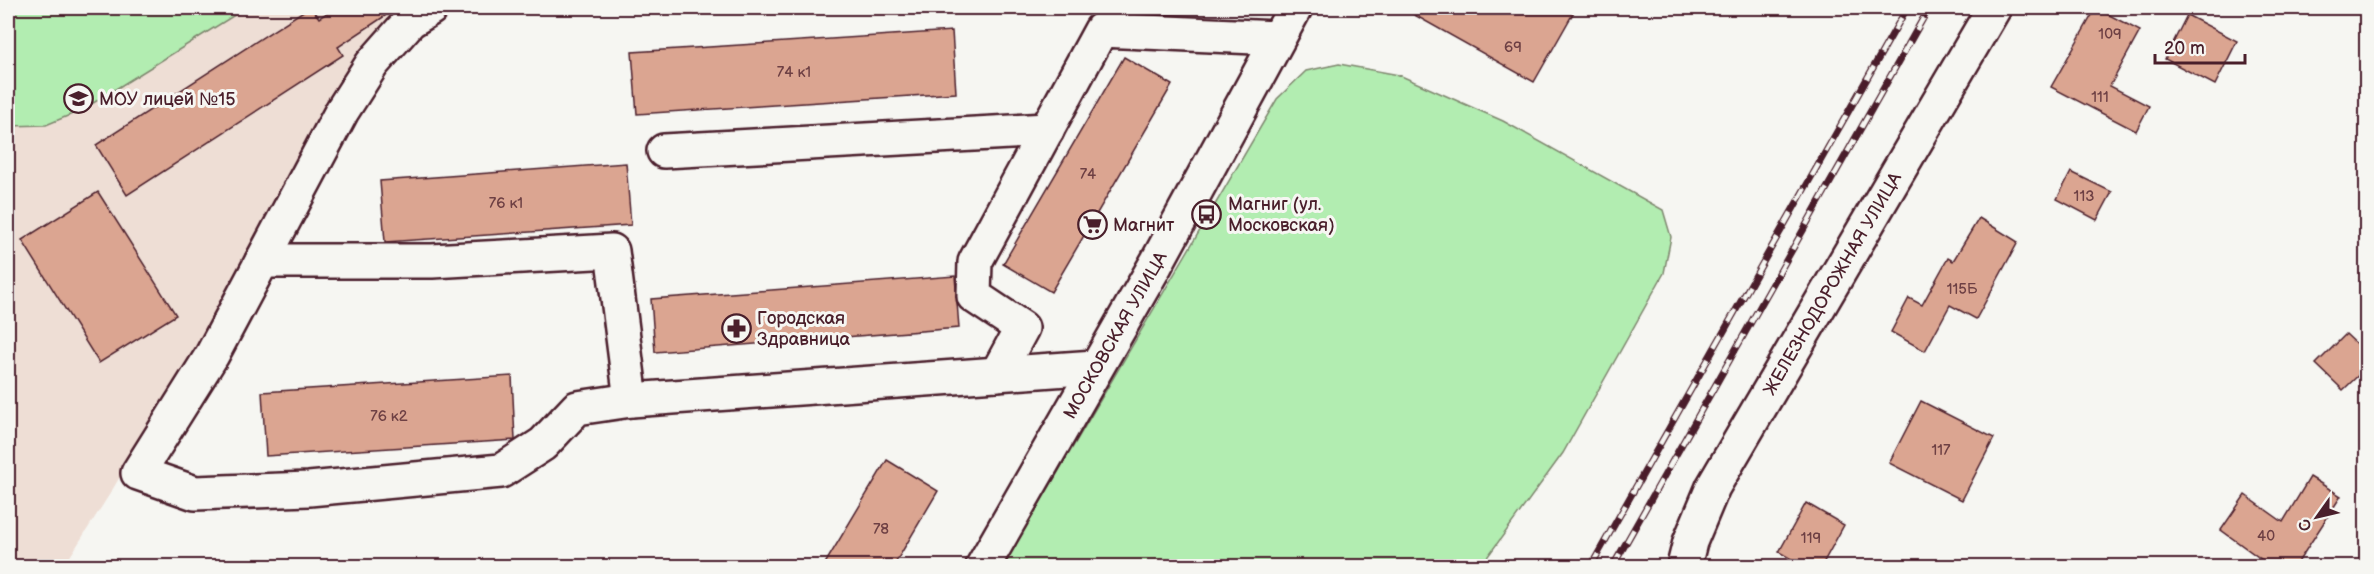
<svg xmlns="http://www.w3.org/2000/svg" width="2374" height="574" font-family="'Balsamiq Sans',sans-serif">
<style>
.built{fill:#eeded5}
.green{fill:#b2edb1;stroke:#7e866e;stroke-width:1.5}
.building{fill:#dba591;stroke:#4a1f2b;stroke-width:1.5}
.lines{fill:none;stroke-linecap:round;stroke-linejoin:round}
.minor-casing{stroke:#4a1f2b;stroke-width:38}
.minor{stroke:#f6f6f2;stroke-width:33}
.rail-casing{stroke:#4a1f2b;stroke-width:7}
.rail{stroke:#f6f6f2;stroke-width:4.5;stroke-dasharray:14;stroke-linecap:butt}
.labels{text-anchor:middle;stroke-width:6;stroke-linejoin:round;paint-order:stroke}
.number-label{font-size:15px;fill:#6e4044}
.poi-label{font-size:18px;fill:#4a1f2b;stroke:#f6f6f2;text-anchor:start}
.street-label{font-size:18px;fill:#4a1f2b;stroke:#f6f6f2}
</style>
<rect width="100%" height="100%" fill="#f6f6f2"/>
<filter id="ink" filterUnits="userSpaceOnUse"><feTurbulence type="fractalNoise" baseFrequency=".0167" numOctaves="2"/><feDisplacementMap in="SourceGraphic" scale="12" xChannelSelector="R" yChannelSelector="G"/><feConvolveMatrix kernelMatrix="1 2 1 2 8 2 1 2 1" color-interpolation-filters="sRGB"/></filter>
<g filter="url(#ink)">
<path class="built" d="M8 8H418L373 49 111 492 64 566H8Z"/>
<path class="green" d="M8 8H246L82 110 46 125 8 126Z
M1339 64 1399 75 1503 121 1663 210 1671 237 1664 273 1563 453 1483 563 1476 566H1003L1277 99 1306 71Z"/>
<path class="building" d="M308 8H312L319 18 335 8H397L338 47 343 55 127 195 96 145Z
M1402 8H1576L1534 82Z
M2096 8 2140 31 2110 86 2149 106 2136 131 2051 87Z
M2187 15 2237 41 2215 85 2165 59Z
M952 31 956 93 637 114 632 52Z
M1124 57 1172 85 1051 292 1003 264Z
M626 163 631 225 385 242 380 181Z
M2071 172 2112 192 2097 220 2057 199Z
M98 192 176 315 99 363 22 240Z
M1979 218 2018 242 1976 319 1950 305 1925 351 1891 332 1909 298 1922 305 1948 258 1953 261Z
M955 276 959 328 655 352 651 299Z
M2346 334 2367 354V367L2343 390 2316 364Z
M512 376 515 440 266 456 262 392Z
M1921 401 1994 438 1962 500 1889 463Z
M887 460 938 491 893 567H823Z
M2310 477 2341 496 2295 567H2272L2221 530 2245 495 2283 522Z
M1806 503 1844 525 1821 567H1805L1779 552Z"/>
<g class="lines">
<defs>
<g id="minor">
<path d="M431 8 410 21 372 64 342 111 212 355 138 473 195 493 309 489 501 471 543 444 577 408 631 400 1095 367"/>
<path d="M664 151 1047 130"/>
<path d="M262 261H432L612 251 631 400"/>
<path d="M997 374 1022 328 974 296 975 262 1101 30 1277 38"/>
<path id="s1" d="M983 566 1156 264 1295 8"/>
<path id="s2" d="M1684 566 1690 542 1713 487 1994 8"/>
</g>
</defs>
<use href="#minor" class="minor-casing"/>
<use href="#minor" class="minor"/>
<defs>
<path id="rail" d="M1591 566 1907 8
M1613 566 1929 8"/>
</defs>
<use href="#rail" class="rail-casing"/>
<use href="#rail" class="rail"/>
</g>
</g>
<defs>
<symbol id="school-ring" viewBox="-11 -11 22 22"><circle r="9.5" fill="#f6f6f2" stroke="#4a1f2b" stroke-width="1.5"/><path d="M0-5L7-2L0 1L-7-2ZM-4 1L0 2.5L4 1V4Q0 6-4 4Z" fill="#4a1f2b"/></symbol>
<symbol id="bus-ring" viewBox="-11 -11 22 22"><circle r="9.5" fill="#f6f6f2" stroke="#4a1f2b" stroke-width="1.5"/><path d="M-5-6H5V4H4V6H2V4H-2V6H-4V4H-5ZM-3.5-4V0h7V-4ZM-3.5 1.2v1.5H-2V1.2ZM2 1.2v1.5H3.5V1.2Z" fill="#4a1f2b"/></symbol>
<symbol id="supermarket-ring" viewBox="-11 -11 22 22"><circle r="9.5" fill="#f6f6f2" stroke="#4a1f2b" stroke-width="1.5"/><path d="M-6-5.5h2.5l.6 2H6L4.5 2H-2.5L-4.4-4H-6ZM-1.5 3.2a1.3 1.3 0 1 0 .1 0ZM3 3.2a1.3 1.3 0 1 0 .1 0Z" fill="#4a1f2b"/></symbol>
<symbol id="pharmacy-ring" viewBox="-11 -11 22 22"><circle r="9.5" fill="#f6f6f2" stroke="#4a1f2b" stroke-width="1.5"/><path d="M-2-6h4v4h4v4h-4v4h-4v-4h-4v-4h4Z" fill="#4a1f2b"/></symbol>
</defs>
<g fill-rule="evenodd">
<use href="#school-ring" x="62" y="82" width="33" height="33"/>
<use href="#bus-ring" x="1190" y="198" width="33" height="33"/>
<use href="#supermarket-ring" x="1076" y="208" width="33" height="33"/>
<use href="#pharmacy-ring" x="720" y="312" width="33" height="33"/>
</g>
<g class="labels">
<g class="number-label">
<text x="2110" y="39">109</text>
<text x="1513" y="52">69</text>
<text x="794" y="77">74 к1</text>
<text x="2100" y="102">111</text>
<text x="1088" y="179">74</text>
<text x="2084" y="201">113</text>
<text x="506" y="208">76 к1</text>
<text x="1962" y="294">115Б</text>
<text x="389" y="421">76 к2</text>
<text x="1941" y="455">117</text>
<text x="881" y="534">78</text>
<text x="2266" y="541">40</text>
<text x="1811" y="543">119</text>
</g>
<g class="poi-label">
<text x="99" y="105">МОУ лицей №15</text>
<text x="1228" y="210">Магниг (ул.<tspan x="1228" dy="21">Московская)</tspan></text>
<text x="1113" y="231">Магнит</text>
<text x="757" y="324">Городская<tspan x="757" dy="21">Здравница</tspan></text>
</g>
<g class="street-label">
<text dy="6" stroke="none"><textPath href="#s2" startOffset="320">ЖЕЛЕЗНОДОРОЖНАЯ УЛИЦА</textPath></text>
<text dy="6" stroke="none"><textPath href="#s1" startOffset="266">МОСКОВСКАЯ УЛИЦА</textPath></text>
</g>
</g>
<rect width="2374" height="574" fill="none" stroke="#f6f6f2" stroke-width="30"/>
<rect x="15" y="15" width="2344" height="544" fill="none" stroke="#4a1f2b" stroke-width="2" filter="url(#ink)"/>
<g transform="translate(2317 517) rotate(236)" stroke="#f6f6f2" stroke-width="4.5" paint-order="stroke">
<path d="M0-4.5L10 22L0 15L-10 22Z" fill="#4a1f2b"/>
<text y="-9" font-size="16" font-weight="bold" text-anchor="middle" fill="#4a1f2b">С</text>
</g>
<path d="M2155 54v9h90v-9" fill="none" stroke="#4a1f2b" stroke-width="3"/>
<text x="2164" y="54" font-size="18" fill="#4a1f2b" stroke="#f6f6f2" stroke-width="4.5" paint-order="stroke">20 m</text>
</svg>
